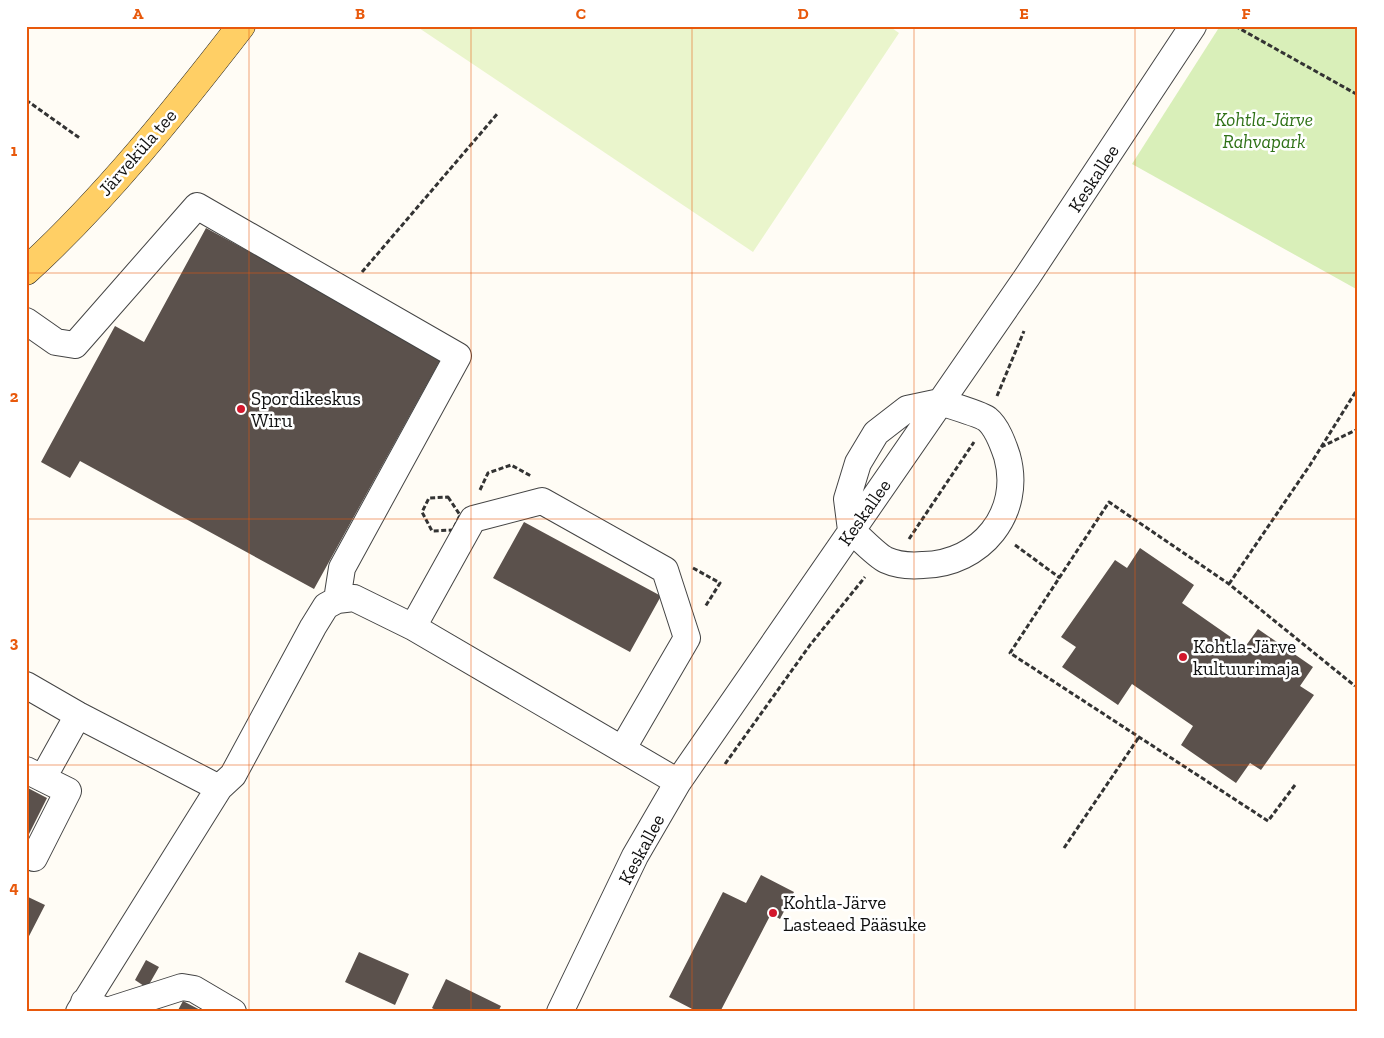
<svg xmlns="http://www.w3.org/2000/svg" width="1384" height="1038" font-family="'Zilla Slab',serif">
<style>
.green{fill:#d9efb9}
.pitch{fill:#eaf5cc}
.building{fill:#5b514c}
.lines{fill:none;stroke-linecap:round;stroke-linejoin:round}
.minor-casing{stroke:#444;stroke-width:28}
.major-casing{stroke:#222;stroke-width:29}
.path{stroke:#333;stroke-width:3;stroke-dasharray:5 2.5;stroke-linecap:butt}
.minor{stroke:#fff;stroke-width:26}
.major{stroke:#ffcf65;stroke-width:28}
.grid{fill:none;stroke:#e8590c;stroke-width:1;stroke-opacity:0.55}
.poi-dot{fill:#d3172c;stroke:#fff;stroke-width:2}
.labels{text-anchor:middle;stroke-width:5;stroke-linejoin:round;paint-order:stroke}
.park-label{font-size:19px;font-style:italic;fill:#307218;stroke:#fff}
.street-label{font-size:19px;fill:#111;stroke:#fff}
.poi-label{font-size:19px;fill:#111;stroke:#fff;text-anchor:start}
.neatline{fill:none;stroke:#e8590c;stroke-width:2}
.grid-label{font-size:16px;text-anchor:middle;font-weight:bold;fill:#e8590c}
</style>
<rect width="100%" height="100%" fill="#fffcf5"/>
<path class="green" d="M1220 26H1358V290L1132 164Z"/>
<path class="pitch" d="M416 26H889L899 33 753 252Z"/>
<path class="building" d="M206 228 442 357 314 589 80 461 70 478 41 462 115 326 144 342Z
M524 522 661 596 630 652 493 578Z
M1140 548 1194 585 1182 603 1245 647 1258 629 1313 667 1300 686 1314 695 1261 770 1250 763 1236 783 1181 745 1193 726 1132 684 1118 705 1062 667 1076 647 1061 637 1115 560 1127 568Z
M26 787 47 798 26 840Z
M761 875 794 892 780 919 771 914 720 1012H698L669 997 723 892 746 903Z
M26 896 45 905 26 942Z
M359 952 409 974 395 1005 345 982Z
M146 960 159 967 147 988 135 980Z
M446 979 501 1006 498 1012H439L432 1008Z
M183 1001 204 1012H177Z"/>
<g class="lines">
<defs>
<path id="minor" d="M26 321 56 342 75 345 197 206 458 356 342 568 337 600
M940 402C949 405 980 414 987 419 997 427 1003 444 1007 456 1023 513 981 564 923 565 911 566 897 565 886 560 877 556 859 537 851 530L847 499 858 463 876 433 907 409Z
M413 627 473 519 542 501 665 570 687 638 623 748
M26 685 78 715 219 788 79 1012
M26 770 68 791 34 858
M43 778 78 715
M219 788 233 775 313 627 326 606 337 600 354 598 413 627 678 782
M84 1002 107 1011 182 987 194 989 233 1012
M560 1012 635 856 678 782 1027 277 1193 26"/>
<path id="major" d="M26 271C104 200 176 110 241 26"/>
</defs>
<use href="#minor" class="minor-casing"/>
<use href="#major" class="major-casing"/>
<path class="path" d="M1235 26 1358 95
M26 100 81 139
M362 272 498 113
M997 396 1024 331
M1321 447 1358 429
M480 490 488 473 511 465 531 476
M448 497 460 515 453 530 432 531 422 512 429 498Z
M909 539 974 442
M1015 545 1060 578
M693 568 720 583 705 607
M1229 584 1310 465 1358 388
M725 764 810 645 865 577
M1295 785 1268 821 1010 653 1109 502 1229 584 1355 686
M1064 848 1139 737"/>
<use href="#minor" class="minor"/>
<use href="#major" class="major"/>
</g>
<path class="grid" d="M249 26V1012M471 26V1012M692 26V1012M914 26V1012M1135 26V1012M26 273H1358M26 519H1358M26 765H1358"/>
<g class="poi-dot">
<circle cx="241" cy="409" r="5"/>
<circle cx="1183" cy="657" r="5"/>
<circle cx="773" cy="913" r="5"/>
</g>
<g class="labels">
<g class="park-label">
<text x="1264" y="126">Kohtla-Järve<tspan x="1264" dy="22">Rahvapark</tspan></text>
</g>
<g class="street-label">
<text transform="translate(137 152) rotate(-49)" y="7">Järveküla tee</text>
<text transform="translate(1093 178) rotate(-57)" y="7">Keskallee</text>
<text transform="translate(864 512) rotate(-55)" y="7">Keskallee</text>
<text transform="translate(641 849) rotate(-62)" y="7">Keskallee</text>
</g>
<g class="poi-label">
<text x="251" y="405">Spordikeskus<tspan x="251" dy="22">Wiru</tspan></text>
<text x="1193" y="653">Kohtla-Järve<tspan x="1193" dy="22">kultuurimaja</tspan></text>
<text x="783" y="909">Kohtla-Järve<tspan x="783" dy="22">Lasteaed Pääsuke</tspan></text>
</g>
</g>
<rect width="1384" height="1038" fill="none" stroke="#ffffff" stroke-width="55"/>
<rect x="28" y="28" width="1328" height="982" class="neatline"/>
<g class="grid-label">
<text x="138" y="19">A</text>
<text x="360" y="19">B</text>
<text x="581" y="19">C</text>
<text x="803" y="19">D</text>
<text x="1024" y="19">E</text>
<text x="1246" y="19">F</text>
<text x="14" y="156">1</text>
<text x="14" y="402">2</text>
<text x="14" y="648">3</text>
<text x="14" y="893">4</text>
</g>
</svg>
